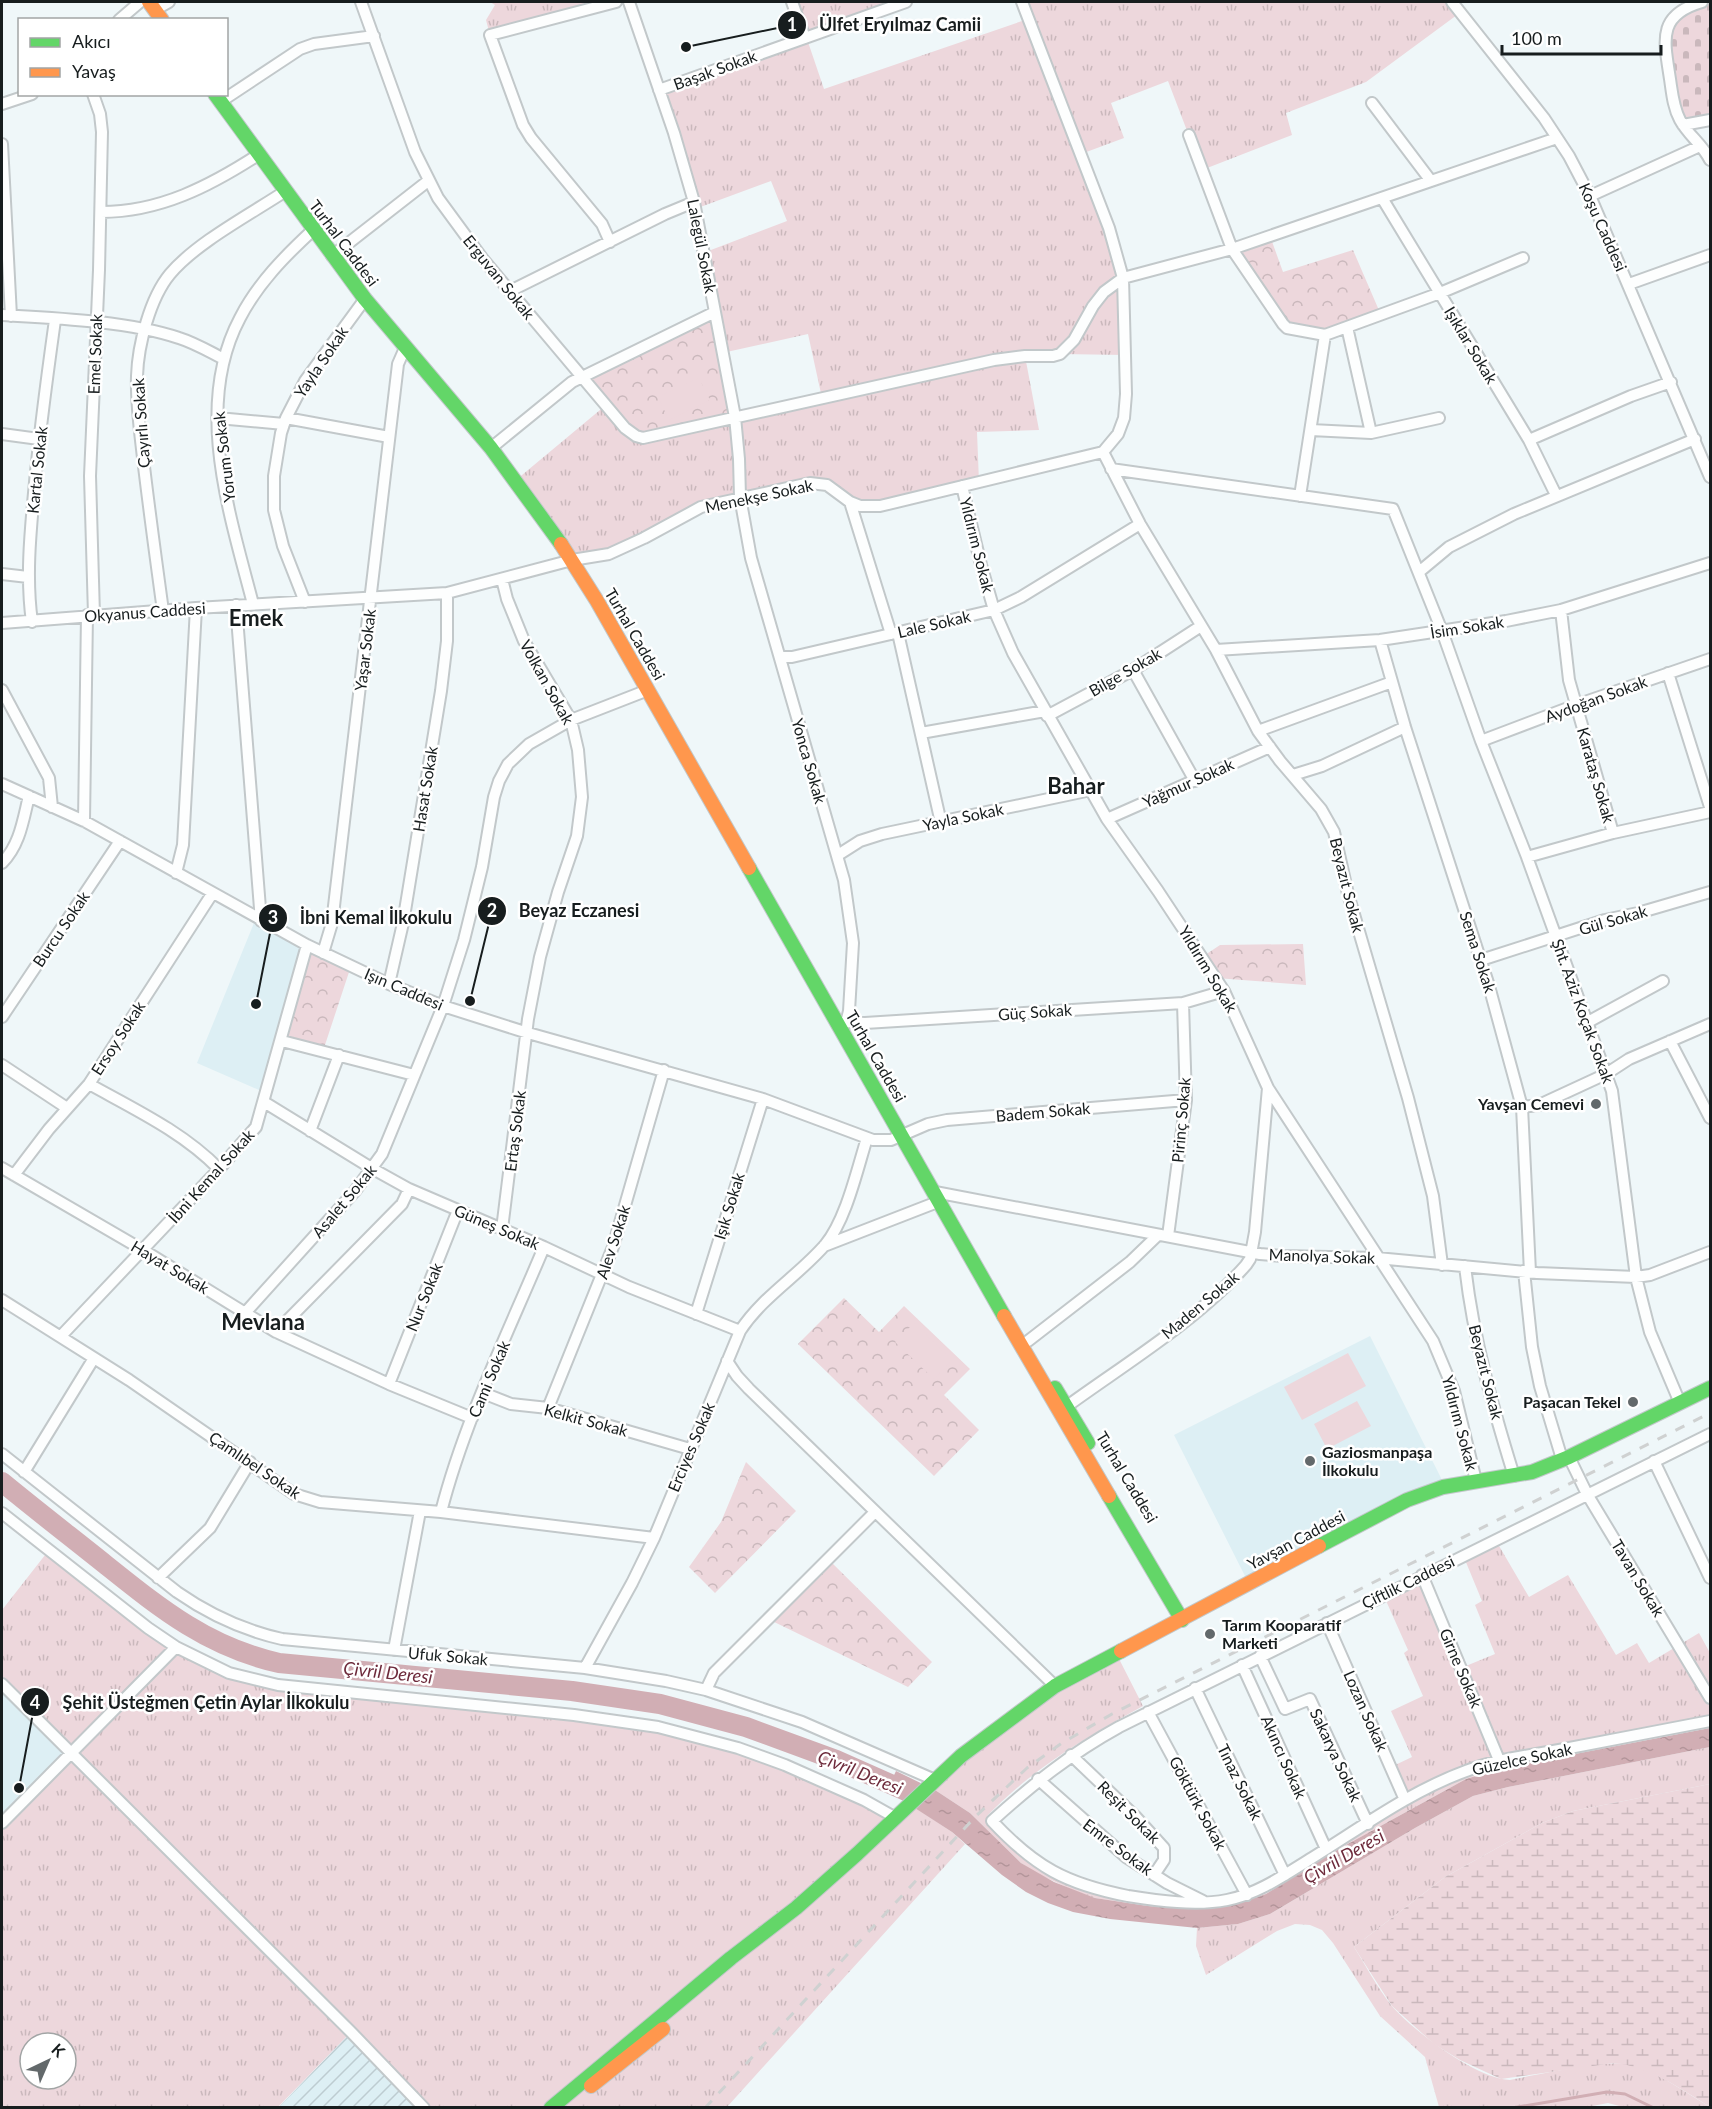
<svg xmlns="http://www.w3.org/2000/svg" width="1712" height="2109" font-family="Lato,sans-serif">
<style>
.built{fill:#ddeff4}
.industrial{fill:url(#industrial-furrows)}
.grass{fill:url(#grass-tufts);fill-rule:evenodd}
.wetland{fill:url(#wetland-marsh)}
.cemetery{fill:url(#cemetery-stones)}
.park{fill:url(#park-crowns)}
.garden{fill:#edd7dc}
.water{fill:url(#water-ripples)}
.lines{fill:none;stroke-linecap:round;stroke-linejoin:round}
.stream{stroke:#d1aeb4;stroke-width:3}
.river{stroke:#d1aeb4;stroke-width:20}
.street-casing{stroke:#c2c8ca;stroke-width:14}
.fast-casing{stroke:#c2c8ca;stroke-width:16}
.slow-casing{stroke:#c2c8ca;stroke-width:16}
.street{stroke:#fdfefe;stroke-width:10}
.fast{stroke:#63d668;stroke-width:14}
.slow{stroke:#ff974d;stroke-width:14}
.rail{stroke:#cfd1d1;stroke-width:3;stroke-dasharray:10 10;stroke-linecap:butt}
.poi-dot{fill:#63696b;stroke:#fff;stroke-width:2}
.labels{text-anchor:middle;stroke-width:5;stroke-linejoin:round;paint-order:stroke}
.street-label{font-size:16px;fill:#171d1e;stroke:#fff}
.poi-label{font-size:16px;font-weight:bold;fill:#171d1e;stroke:#fff;text-anchor:end}
.water-label{font-size:18px;font-style:italic;fill:#6d2a3b;stroke:#fff}
.district-label{font-size:22px;font-weight:bold;fill:#171d1e;stroke:#fff}
.leader{fill:none;stroke:#171d1e;stroke-width:2}
.callout-dot{fill:#171d1e;stroke:#fff;stroke-width:2}
.mark-label{font-size:18px;text-anchor:middle;font-weight:bold;fill:#fff}
.callout-label{font-size:18px;text-anchor:middle;font-weight:bold;fill:#171d1e;stroke:#fff;stroke-width:5;stroke-linejoin:round;paint-order:stroke}
</style>
<defs>
<pattern id="industrial-furrows" width="10" height="10" patternUnits="userSpaceOnUse" patternTransform="scale(1.5)"><rect width="10" height="10" fill="#ddeff4"/><path d="M-1 1l2-2M0 10L10 0M9 11l2-2" fill="none" stroke="#bdccd1"/></pattern>
<pattern id="grass-tufts" width="24" height="20" patternUnits="userSpaceOnUse" patternTransform="scale(1.5)"><rect width="24" height="20" fill="#edd7dc"/><path d="M3 7l-1-3M5 7V3M7 7l1-3M15 17l-1-3M17 17v-4M19 17l1-3" fill="none" stroke="#cab8bc"/></pattern>
<pattern id="wetland-marsh" width="20" height="14" patternUnits="userSpaceOnUse" patternTransform="scale(1.5)"><rect width="20" height="14" fill="#edd7dc"/><path d="M1 5h8M5 5V1M11 12h8M15 12V8" fill="none" stroke="#cab8bc"/></pattern>
<pattern id="cemetery-stones" width="16" height="16" patternUnits="userSpaceOnUse" patternTransform="scale(1.5)"><rect width="16" height="16" fill="#edd7dc"/><path d="M2 7V4a2 2 0 0 1 4 0v3zM10 15v-3a2 2 0 0 1 4 0v3z" fill="#cab8bc"/></pattern>
<pattern id="park-crowns" width="20" height="18" patternUnits="userSpaceOnUse" patternTransform="scale(1.5)"><rect width="20" height="18" fill="#edd7dc"/><path d="M2 6a3 3 0 1 1 6 0M12 15a3 3 0 1 1 6 0" fill="none" stroke="#cab8bc"/></pattern>
<pattern id="water-ripples" width="26" height="14" patternUnits="userSpaceOnUse" patternTransform="scale(1.5)"><rect width="26" height="14" fill="#d1aeb4"/><path d="M2 4q2-2 4 0t4 0M15 11q2-2 4 0t4 0" fill="none" stroke="#b3959a"/></pattern>
</defs>
<rect width="100%" height="100%" fill="#eff7f9"/>
<path class="built" d="M256 918 307 945 266 1093 197 1063Z
M1370 1336 1445 1486 1249 1584 1174 1435Z
M2 1684 71 1753 2 1823Z"/>
<path class="industrial" d="M351 2032 424 2108H278Z"/>
<path class="grass" d="M490 2H603L490 35 486 20 495 5Z
M793 2H907L808 42 824 89 1028 19 1022 2H1452L1461 12 1366 82 1286 113 1292 135 1202 170 1168 81 1111 103 1124 138 1081 154 1115 245 1125 355 1060 354 1025 356 1039 430 977 432 979 482 870 507 827 485 709 504 644 538 572 560 516 480 606 405 631 432 822 398 808 334 722 353 703 253 787 221 771 181 695 209 659 90 797 47 805 38Z
M1495 1539 1529 1597 1568 1575 1616 1655 1637 1643 1649 1663 1699 1633 1710 1653V1728L1502 1768 1466 1779 1326 1856 1266 1894 1236 1904 1215 1908 1194 1909 1148 1906 1095 1898 1075 1891 1036 1873 1021 1863 970 1813 935 1790 961 1756 1116 1653 1143 1706C1086 1737 1032 1769 987 1816L1009 1840 1086 1886 1201 1903 1247 1895 1405 1800 1391 1767 1412 1757 1391 1711 1423 1696 1404 1653 1408 1650 1383 1594 1422 1575 1461 1668 1495 1654 1475 1605 1482 1601 1463 1555Z
M49 1550 148 1628 255 1680 574 1715 738 1748 896 1817 910 1804 952 1832 965 1844 727 2107H424L351 2032 278 2107H2V1823L71 1753 2 1684V1610ZM30 2043H66V2079H30Z
M1710 1747V1784L1573 1811 1542 1823 1445 1877 1354 1947C1366 1966 1377 1987 1391 2005 1413 2031 1477 2079 1510 2080 1536 2075 1613 2058 1634 2065 1661 2074 1686 2093 1710 2107L1627 2108 1608 2103 1582 2108 1439 2107 1425 2057 1380 2016 1333 1943 1322 1930 1310 1925 1295 1924 1277 1931 1206 1975 1196 1946 1197 1928 1238 1924 1270 1914 1415 1828 1473 1796 1508 1787Z"/>
<path class="wetland" d="M1710 1784V2107C1681 2089 1649 2066 1614 2063L1501 2079 1460 2060 1434 2044 1392 2006 1354 1947 1445 1877 1542 1823 1573 1811Z"/>
<path class="cemetery" d="M1702 2H1710V120L1680 119 1666 29Z"/>
<path class="park" d="M1270 236 1283 272 1353 250 1381 315 1325 335 1287 328 1232 249Z
M715 312 735 417 636 436 582 377Z
M1303 944 1306 985 1216 978 1202 957 1220 945Z
M307 945 351 966 323 1051 282 1041Z
M844 1298 879 1332 904 1306 970 1369 944 1395 979 1430 934 1476 798 1344Z
M746 1462 796 1511 715 1593 689 1567 721 1522Z
M828 1559 932 1662 908 1687 768 1619Z"/>
<path class="garden" d="M699 378 710 400 669 420 658 397Z
M914 1323 952 1360 934 1379 895 1342Z
M1348 1353 1366 1386 1302 1420 1284 1387Z
M1357 1401 1371 1426 1327 1449 1314 1424Z"/>
<path class="water" d="M1710 1728V1747L1508 1787 1473 1796 1415 1828 1270 1914 1238 1924 1197 1928 1110 1919 1073 1912 1048 1903 1026 1892 1002 1875 952 1832 887 1790 896 1771 935 1790 970 1813 1021 1863 1054 1882 1095 1898 1148 1906 1194 1909 1236 1904 1266 1894 1326 1856 1466 1779 1502 1768Z"/>
<g class="lines">
<path class="stream" d="M1512 2108 1607 2092 1625 2094 1654 2108"/>
<path class="river" d="M2 1482C36 1510 71 1537 106 1565 161 1609 208 1647 279 1663L572 1691 660 1704 746 1727 836 1760 913 1794"/>
<defs>
<path id="street" d="M361 2 415 152 438 198 482 258 625 428 636 436 643 438 994 360 1025 356H1053L1060 354 1074 340 1093 306 1104 292 1123 278 1232 249 1557 138
M629 2 674 133 694 202 735 417 739 459 740 497 751 558 844 880 853 943 849 1011 847 1019 839 1025
M792 2 805 38
M1452 2 1544 118 1569 156 1590 196 1710 477
M1702 2C1657 15 1664 40 1670 79 1672 92 1673 107 1680 120 1688 135 1703 145 1710 160
M155 10 169 2
M119 20 140 2
M659 90 906 2
M93 94 100 114 102 132 99 270 90 476 94 615
M220 102 300 49 314 44 374 36
M1372 103 1431 181
M2 104 32 94
M1683 125 1710 120
M1189 135 1232 249 1283 324 1287 328 1325 335 1440 293 1523 258
M2 144 11 316
M1590 196 1700 146
M1382 198 1529 440 1556 495
M101 212C160 212 210 186 258 155
M610 242 602 224 531 138 523 125 490 35 616 2
M332 256 428 181
M1629 284 1710 255
M510 291 665 214 694 202
M2 315C55 318 129 321 179 338 195 343 210 352 224 359
M1347 327 1371 433
M218 418 284 424
M286 418 389 437
M1311 430 1371 433 1439 418
M2 434 39 439
M1529 440 1631 396 1671 382
M491 448 572 382 715 312
M1103 452 1140 524 1216 650 1258 731 1280 761 1321 809 1334 832 1348 894 1408 1098 1433 1196 1442 1265
M1111 469 1393 509 1442 631 1481 741 1527 857 1612 1091 1636 1277 1650 1332 1680 1403
M962 486 981 565 994 610 1013 653 1107 819 1158 891 1224 991 1268 1088 1433 1341 1454 1391 1476 1481
M1300 496 1325 335
M850 502 860 506H880L1103 452 1118 434 1124 418 1126 394 1123 278 1109 228 1022 2
M1419 572 1449 547 1514 514 1695 439
M2 574 28 577
M502 579 507 599 524 641 571 720 578 750 582 797 577 836 558 892 540 957 528 1019 502 1229
M305 602 283 546 274 510V476L281 433 286 418 305 381 365 299
M253 604C230 515 193 406 240 318 258 283 285 256 313 230
M236 605 261 921
M1561 610 1569 680 1613 833
M163 611C156 560 149 509 143 458 140 431 136 403 137 376 138 345 150 298 170 274 196 243 249 215 284 192
M32 622C26 579 30 536 34 493 39 435 47 377 55 320
M2 623 196 608 447 593 572 560 609 554 644 538 701 507 810 483 827 485 850 502 891 634
M898 633 941 823
M1380 640 1405 727 1489 986 1522 1107 1530 1272
M1216 650 1380 640 1506 621 1561 610 1710 563
M780 657H792L994 610 1021 597 1140 524
M1133 670 1195 781
M1668 673 1710 807
M2 690 49 778 52 807
M1047 716 1133 670 1201 626
M1258 731 1392 682
M921 733 1045 711
M1481 741 1576 705 1710 659
M1293 775 1322 766 1405 727
M2 784 84 821 307 945 389 984 443 1006 528 1033 763 1099 873 1140H891L928 1124 947 1120 1186 1100
M1107 819 1270 747
M84 821 87 615
M838 855 860 841 882 834 1091 790
M1527 857 1613 833 1710 812
M2 863C20 845 23 820 29 796
M176 873 183 845 196 608
M323 953 332 923 398 364 405 348
M1481 960 1605 920 1638 913 1710 892
M389 984 403 923 441 691 447 641V593
M2 1017 120 841
M844 1022 865 1023 1183 1003 1224 991
M1588 1022 1663 981
M282 1041 414 1075
M1670 1041 1710 1118
M2 1065 67 1108
M89 1084C134 1109 183 1132 219 1169
M264 1102 373 1169 409 1189 544 1247 629 1287 740 1331
M1522 1107 1539 1105 1606 1074 1629 1059 1710 1024
M310 1131 339 1055
M2 1168 143 1250 276 1332 389 1384 472 1418
M14 1175 49 1129 89 1084 212 894
M935 1192 1260 1254 1282 1256 1377 1258 1537 1273 1636 1277 1650 1275 1710 1252
M1168 1236 1186 1100 1183 1003
M824 1246 940 1201
M1465 1266C1473 1338 1493 1408 1514 1476
M1524 1271 1532 1347 1540 1386 1562 1459
M2 1300 129 1380 294 1494 320 1502 441 1512 654 1538
M245 1313 355 1191 382 1154 443 1006 464 940 482 867 494 797 499 781 508 764 529 744 571 720 648 690
M696 1314 763 1099
M276 1332 402 1204 409 1189
M61 1336 219 1169 256 1127 307 945
M1028 1341 1130 1262 1158 1235
M727 1361 737 1376 749 1389 1055 1686
M389 1384 458 1210
M483 1393 511 1404 548 1408 690 1449
M1066 1407C1125 1364 1198 1320 1246 1265L1250 1259 1255 1232 1268 1088
M548 1408 613 1247 664 1070
M1710 1434 1119 1727C1070 1754 1033 1784 992 1821 1035 1867 1066 1884 1128 1896 1159 1901 1196 1906 1227 1900 1258 1894 1286 1874 1312 1858 1362 1827 1411 1791 1466 1771 1496 1759 1527 1756 1559 1750 1609 1740 1660 1731 1710 1721
M2 1454 177 1592C210 1615 242 1630 282 1639L585 1668 666 1681 706 1690 802 1722 935 1780
M1569 1457 1587 1494 1710 1698
M1654 1461 1710 1578
M24 1472 94 1358
M441 1512C464 1422 508 1333 544 1247
M2 1513 148 1628 176 1647 229 1673 278 1685 574 1715 658 1727 738 1748 785 1765 864 1800 896 1818
M1422 1575 1499 1760
M158 1578 210 1528 250 1462
M1327 1623 1405 1800
M394 1650 420 1511
M1260 1656 1285 1709 1310 1699 1368 1824
M1242 1665 1326 1849
M585 1668 632 1583 654 1538 740 1331C763 1296 798 1276 825 1245 846 1220 857 1170 867 1138
M2 1684 351 2032 424 2108
M1195 1688 1285 1875
M706 1690 714 1673 875 1512
M1148 1712 1247 1895
M1071 1755 1135 1816 1164 1848V1860L1154 1875
M1038 1779 1126 1857 1167 1883 1203 1901
M2 1823 176 1647"/>
<path id="fast" d="M215 94 365 299 491 448 561 544
M749 868 1004 1316
M1055 1388 1088 1443
M1109 1496 1182 1620
M1319 1546 1407 1500 1443 1487 1532 1472 1569 1457 1710 1388
M551 2108 731 1958 796 1908 857 1854 961 1756 1055 1686 1121 1651"/>
<path id="slow" d="M149 2 162 20
M561 544 597 601 749 868
M1004 1316 1109 1496
M1121 1651 1319 1546
M591 2086 663 2029"/>
</defs>
<use href="#street" class="street-casing"/>
<use href="#fast" class="fast-casing"/>
<use href="#slow" class="slow-casing"/>
<use href="#street" class="street"/>
<use href="#fast" class="fast"/>
<use href="#slow" class="slow"/>
<path class="rail" d="M705 2108 976 1816 1027 1768 1062 1743 1112 1714 1710 1413"/>
</g>
<g class="poi-dot">
<circle cx="1596" cy="1104" r="6"/>
<circle cx="1633" cy="1402" r="6"/>
<circle cx="1310" cy="1461" r="6"/>
<circle cx="1210" cy="1634" r="6"/>
</g>
<g class="labels">
<g class="street-label">
<text transform="translate(715 70) rotate(-20)" y="6">Başak Sokak</text>
<text transform="translate(1603 227) rotate(66)" y="6">Koşu Caddesi</text>
<text transform="translate(344 243) rotate(53)" y="6">Turhal Caddesi</text>
<text transform="translate(702 246) rotate(79)" y="6">Lalegül Sokak</text>
<text transform="translate(499 277) rotate(51)" y="6">Erguvan Sokak</text>
<text transform="translate(1471 345) rotate(59)" y="6">Işıklar Sokak</text>
<text transform="translate(95 354) rotate(-88)" y="6">Emel Sokak</text>
<text transform="translate(321 362) rotate(-56)" y="6">Yayla Sokak</text>
<text transform="translate(141 423) rotate(-94)" y="6">Çayırlı Sokak</text>
<text transform="translate(224 457) rotate(-97)" y="6">Yorum Sokak</text>
<text transform="translate(37 470) rotate(-84)" y="6">Kartal Sokak</text>
<text transform="translate(759 496) rotate(-12)" y="6">Menekşe Sokak</text>
<text transform="translate(977 545) rotate(76)" y="6">Yıldırım Sokak</text>
<text transform="translate(145 612) rotate(-4)" y="6">Okyanus Caddesi</text>
<text transform="translate(934 624) rotate(-13)" y="6">Lale Sokak</text>
<text transform="translate(1467 627) rotate(-9)" y="6">İsim Sokak</text>
<text transform="translate(635 634) rotate(60)" y="6">Turhal Caddesi</text>
<text transform="translate(365 650) rotate(-83)" y="6">Yaşar Sokak</text>
<text transform="translate(1125 672) rotate(-30)" y="6">Bilge Sokak</text>
<text transform="translate(547 682) rotate(61)" y="6">Volkan Sokak</text>
<text transform="translate(1596 699) rotate(-20)" y="6">Aydoğan Sokak</text>
<text transform="translate(809 761) rotate(74)" y="6">Yonca Sokak</text>
<text transform="translate(1596 775) rotate(74)" y="6">Karataş Sokak</text>
<text transform="translate(1188 783) rotate(-24)" y="6">Yağmur Sokak</text>
<text transform="translate(425 789) rotate(-81)" y="6">Hasat Sokak</text>
<text transform="translate(963 817) rotate(-12)" y="6">Yayla Sokak</text>
<text transform="translate(1347 885) rotate(76)" y="6">Beyazıt Sokak</text>
<text transform="translate(1613 920) rotate(-16)" y="6">Gül Sokak</text>
<text transform="translate(61 929) rotate(-56)" y="6">Burcu Sokak</text>
<text transform="translate(1478 952) rotate(72)" y="6">Sema Sokak</text>
<text transform="translate(1208 969) rotate(59)" y="6">Yıldırım Sokak</text>
<text transform="translate(404 989) rotate(23)" y="6">Işın Caddesi</text>
<text transform="translate(1583 1011) rotate(70)" y="6">Şht. Aziz Koçak Sokak</text>
<text transform="translate(1035 1012) rotate(-4)" y="6">Güç Sokak</text>
<text transform="translate(118 1038) rotate(-57)" y="6">Ersoy Sokak</text>
<text transform="translate(876 1056) rotate(60)" y="6">Turhal Caddesi</text>
<text transform="translate(1043 1112) rotate(-5)" y="6">Badem Sokak</text>
<text transform="translate(1181 1120) rotate(-85)" y="6">Pirinç Sokak</text>
<text transform="translate(515 1131) rotate(-83)" y="6">Ertaş Sokak</text>
<text transform="translate(211 1176) rotate(-48)" y="6">İbni Kemal Sokak</text>
<text transform="translate(344 1201) rotate(-50)" y="6">Asalet Sokak</text>
<text transform="translate(729 1206) rotate(-73)" y="6">Işık Sokak</text>
<text transform="translate(497 1227) rotate(23)" y="6">Güneş Sokak</text>
<text transform="translate(613 1242) rotate(-72)" y="6">Alev Sokak</text>
<text transform="translate(1322 1256) rotate(2)" y="6">Manolya Sokak</text>
<text transform="translate(170 1267) rotate(31)" y="6">Hayat Sokak</text>
<text transform="translate(424 1297) rotate(-68)" y="6">Nur Sokak</text>
<text transform="translate(1200 1305) rotate(-40)" y="6">Maden Sokak</text>
<text transform="translate(1486 1372) rotate(76)" y="6">Beyazıt Sokak</text>
<text transform="translate(489 1379) rotate(-67)" y="6">Cami Sokak</text>
<text transform="translate(586 1420) rotate(15)" y="6">Kelkit Sokak</text>
<text transform="translate(1460 1423) rotate(75)" y="6">Yıldırım Sokak</text>
<text transform="translate(691 1447) rotate(-67)" y="6">Erciyes Sokak</text>
<text transform="translate(255 1465) rotate(34)" y="6">Çamlıbel Sokak</text>
<text transform="translate(1127 1477) rotate(59)" y="6">Turhal Caddesi</text>
<text transform="translate(1296 1540) rotate(-28)" y="6">Yavşan Caddesi</text>
<text transform="translate(1638 1578) rotate(59)" y="6">Tavan Sokak</text>
<text transform="translate(1408 1582) rotate(-26)" y="6">Çiftlik Caddesi</text>
<text transform="translate(448 1656) rotate(5)" y="6">Ufuk Sokak</text>
<text transform="translate(1461 1668) rotate(67)" y="6">Girne Sokak</text>
<text transform="translate(1366 1711) rotate(66)" y="6">Lozan Sokak</text>
<text transform="translate(1336 1755) rotate(65)" y="6">Sakarya Sokak</text>
<text transform="translate(1284 1757) rotate(66)" y="6">Akıncı Sokak</text>
<text transform="translate(1522 1759) rotate(-12)" y="6">Güzelce Sokak</text>
<text transform="translate(1240 1782) rotate(64)" y="6">Tınaz Sokak</text>
<text transform="translate(1198 1803) rotate(62)" y="6">Göktürk Sokak</text>
<text transform="translate(1129 1812) rotate(45)" y="6">Reşit Sokak</text>
<text transform="translate(1118 1847) rotate(37)" y="6">Emre Sokak</text>
</g>
<g class="poi-label">
<text x="1584" y="1110">Yavşan Cemevi</text>
<text x="1621" y="1408">Paşacan Tekel</text>
<text x="1322" y="1458" text-anchor="start">Gaziosmanpaşa<tspan x="1322" dy="18">İlkokulu</tspan></text>
<text x="1222" y="1631" text-anchor="start">Tarım Kooparatif<tspan x="1222" dy="18">Marketi</tspan></text>
</g>
<g class="water-label">
<text transform="translate(388 1673) rotate(6)" y="6">Çivril Deresi</text>
<text transform="translate(860 1773) rotate(22)" y="6">Çivril Deresi</text>
<text transform="translate(1344 1857) rotate(-30)" y="6">Çivril Deresi</text>
</g>
<g class="district-label">
<text x="256" y="626">Emek</text>
<text x="1076" y="794">Bahar</text>
<text x="263" y="1330">Mevlana</text>
</g>
</g>
<path class="leader" d="M686 47L792 25M470 1001L492 911M256 1004L273 918M19 1788L35 1702"/>
<g class="callout-dot">
<circle cx="686" cy="47" r="6"/>
<circle cx="470" cy="1001" r="6"/>
<circle cx="256" cy="1004" r="6"/>
<circle cx="19" cy="1788" r="6"/>
<circle cx="792" cy="25" r="15"/>
<circle cx="492" cy="911" r="15"/>
<circle cx="273" cy="918" r="15"/>
<circle cx="35" cy="1702" r="15"/>
</g>
<g class="mark-label">
<text x="792" y="31">1</text>
<text x="492" y="917">2</text>
<text x="273" y="924">3</text>
<text x="35" y="1709">4</text>
</g>
<g class="callout-label">
<text x="900" y="31">Ülfet Eryılmaz Camii</text>
<text x="579" y="917">Beyaz Eczanesi</text>
<text x="376" y="924">İbni Kemal İlkokulu</text>
<text x="206" y="1709">Şehit Üsteğmen Çetin Aylar İlkokulu</text>
</g>
<rect width="1712" height="2109" fill="none" stroke="#171d1e" stroke-width="6"/>
<rect x="18" y="18" width="210" height="78" fill="#ffffff" stroke="#a2a5a5" stroke-width="1.5"/>
<rect x="30" y="38" width="30" height="9" fill="#63d668" stroke="#a2a5a5" stroke-width="1.5"/>
<text x="72" y="48" font-size="18" fill="#171d1e">Akıcı</text>
<rect x="30" y="68" width="30" height="9" fill="#ff974d" stroke="#a2a5a5" stroke-width="1.5"/>
<text x="72" y="78" font-size="18" fill="#171d1e">Yavaş</text>
<g transform="translate(48 2061) rotate(44)"><circle r="28" fill="#ffffff" stroke="#a2a5a5" stroke-width="1.5"/>
<path d="M0-4.5L10 22L0 15L-10 22Z" fill="#63696b"/>
<text y="-9" font-size="16" font-weight="bold" text-anchor="middle" fill="#171d1e">K</text>
</g>
<path d="M1502 45v9h159v-9" fill="none" stroke="#171d1e" stroke-width="3"/>
<text x="1511" y="45" font-size="18" fill="#171d1e" stroke="#ffffff" stroke-width="4.5" paint-order="stroke">100 m</text>
</svg>
